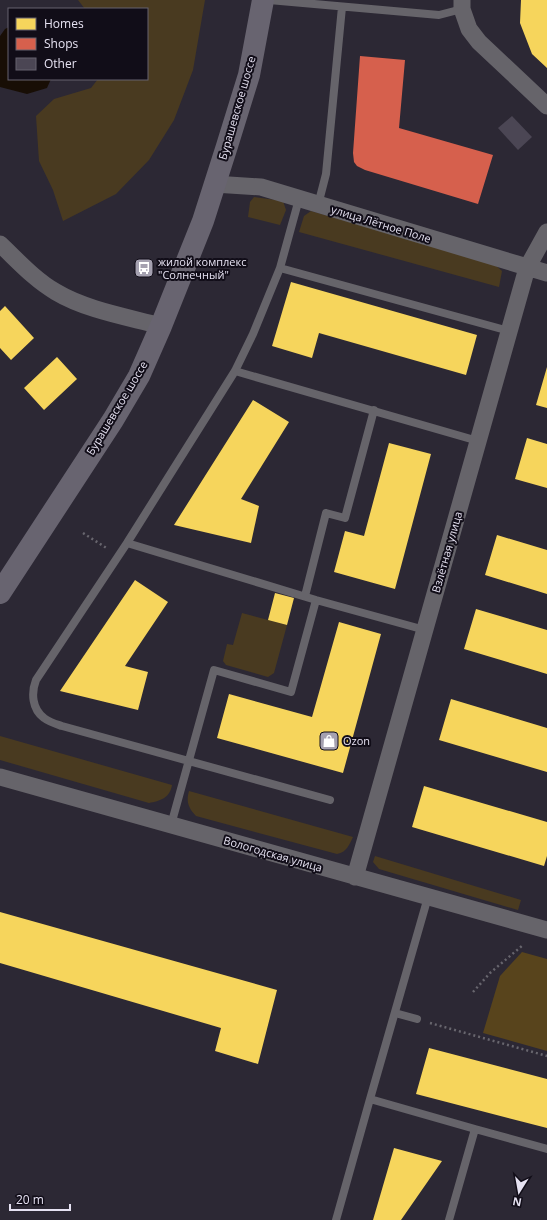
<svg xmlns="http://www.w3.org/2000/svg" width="547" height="1220" font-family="'Open Sans',sans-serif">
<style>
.green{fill:#493a20}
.forest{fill:#58441c}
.water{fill:#180e05}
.homes{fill:#f6d55c}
.shops{fill:#d6604d}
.building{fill:#4b4654}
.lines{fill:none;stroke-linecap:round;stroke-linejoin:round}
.path{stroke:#68666e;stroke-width:2.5;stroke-dasharray:2 3;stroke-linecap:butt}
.lane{stroke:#66646a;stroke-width:8}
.street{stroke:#66646a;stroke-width:17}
.primary{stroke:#686470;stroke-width:22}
.labels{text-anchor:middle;stroke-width:4;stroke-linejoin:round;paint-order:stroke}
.street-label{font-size:11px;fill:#e6e2f2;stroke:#110d18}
.poi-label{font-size:11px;fill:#e6e2f2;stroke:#110d18;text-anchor:start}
</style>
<rect width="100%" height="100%" fill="#2c2834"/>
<path class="green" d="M78 0H205L193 70 174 120 149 160 116 194 63 221 53 190 39 161 36 116 54 99 91 88 98 79H147V9H85Z
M254 197 283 201 286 210 280 225 248 217 250 202Z
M311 211 493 263 502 271 499 287 299 232 304 216Z
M242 613 287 625 274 673 268 677 226 665 223 661 227 644 233 645Z
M0 736 172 785C170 798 160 801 149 803L0 760Z
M189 791 353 837C349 845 347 852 337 854L196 816C188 808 186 801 189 791Z
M375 856 521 900 518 910 379 869 373 862Z"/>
<path class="forest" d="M522 952 547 959V1051L483 1033 500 976Z"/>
<path class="water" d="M9 27V79H51L47 88 27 94 0 87V36L5 29Z"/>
<path class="homes" d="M521 0H547V68L532 54 520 23Z
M291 282 477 335 466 375 319 333 312 358 272 346Z
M5 306 34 338 11 360 0 348V311Z
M57 357 77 379 44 410 24 388Z
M547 367V408L536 405Z
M253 400 289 422 241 499 259 506 251 543 174 525Z
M527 438 547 444V488L515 479Z
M389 443 431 454 395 589 334 572 345 531 364 536Z
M497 535 547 550V594L485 575Z
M135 580 168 602 125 666 148 672 138 710 60 691Z
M275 593 294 598 287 625 268 620Z
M476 609 547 630V674L464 649Z
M339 622 381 634 343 773 217 738 229 694 312 717Z
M451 699 547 728V772L439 740Z
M424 786 547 822V856L544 866 412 827Z
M0 912 277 990 258 1064 215 1051 221 1028 0 963Z
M429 1048 547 1079V1128L416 1094Z
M394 1148 442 1161 401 1220H373Z"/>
<path class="shops" d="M360 56 405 60 399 128 493 155 478 204 365 170 357 166 354 162 353 153Z"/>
<path class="building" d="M512 116 532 137 518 150 498 128Z"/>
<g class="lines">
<path class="path" d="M83 533 108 549
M473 992 490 973 523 945
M430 1023 547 1056"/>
<path class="lane" d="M269 0 439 15 462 9
M299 199 280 268 253 334 235 371 127 543 36 680C31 693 32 709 44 718 49 722 56 724 62 726L330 800
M318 205 326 174 342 7
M280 268 509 331
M235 371 478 441
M127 543 316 600 425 630
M305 596 326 513 345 518 374 410
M171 825 214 670 291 692 316 600
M428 897 370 1099 475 1129 449 1220
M395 1013 417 1019
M475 1129 547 1149
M336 1220 370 1099"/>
<path class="street" d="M462 0V9L469 29 479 42 547 106
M214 184 261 187 547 273
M0 244C18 261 35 280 56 292 86 310 128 317 161 326
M0 777 547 930
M355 877 527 268 547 232"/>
<path class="primary" d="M0 593 113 420 139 376 161 326 203 221 227 146 249 75 263 0"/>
</g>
<defs>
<symbol id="bus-square" viewBox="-11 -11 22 22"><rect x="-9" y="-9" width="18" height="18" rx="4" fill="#a5a1b0" stroke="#110d18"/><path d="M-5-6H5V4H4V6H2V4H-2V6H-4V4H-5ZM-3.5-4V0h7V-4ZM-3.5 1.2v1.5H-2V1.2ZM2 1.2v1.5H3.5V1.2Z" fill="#fff"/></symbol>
<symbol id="shop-square" viewBox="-11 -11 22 22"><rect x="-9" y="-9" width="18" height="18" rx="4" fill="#a5a1b0" stroke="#110d18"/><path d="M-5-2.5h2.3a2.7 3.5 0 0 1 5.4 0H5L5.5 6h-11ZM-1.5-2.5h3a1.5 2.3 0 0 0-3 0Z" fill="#fff"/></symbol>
</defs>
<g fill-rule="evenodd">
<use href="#bus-square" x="133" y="257" width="22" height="22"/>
<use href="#shop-square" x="318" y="730" width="22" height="22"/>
</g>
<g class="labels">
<g class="street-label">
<text transform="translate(237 108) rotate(-74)" y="4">Бурашевское шоссе</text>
<text transform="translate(381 224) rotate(17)" y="4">улица Лётное Поле</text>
<text transform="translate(117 408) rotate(-59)" y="4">Бурашевское шоссе</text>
<text transform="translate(447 552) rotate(-74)" y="4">Взлётная улица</text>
<text transform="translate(273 854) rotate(16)" y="4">Вологодская улица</text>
</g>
<g class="poi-label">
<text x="158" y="266">жилой комплекс<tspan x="158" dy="13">"Солнечный"</tspan></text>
<text x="343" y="745">Ozon</text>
</g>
</g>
<rect x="8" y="8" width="140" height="72" fill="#110d18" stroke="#66626f"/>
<rect x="16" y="18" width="20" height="12" fill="#f6d55c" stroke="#66626f"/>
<text x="44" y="28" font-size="12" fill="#e6e2f2">Homes</text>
<rect x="16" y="38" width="20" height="12" fill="#d6604d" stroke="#66626f"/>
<text x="44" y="48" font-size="12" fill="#e6e2f2">Shops</text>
<rect x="16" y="58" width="20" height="12" fill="#4b4654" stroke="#66626f"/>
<text x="44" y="68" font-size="12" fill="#e6e2f2">Other</text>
<g transform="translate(519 1192) rotate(191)" stroke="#110d18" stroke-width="3" paint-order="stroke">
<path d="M0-3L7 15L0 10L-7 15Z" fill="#e6e2f2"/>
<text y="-6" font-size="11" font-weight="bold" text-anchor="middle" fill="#e6e2f2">N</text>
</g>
<path d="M10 1204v6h60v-6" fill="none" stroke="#e6e2f2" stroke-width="2"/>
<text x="16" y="1204" font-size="12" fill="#e6e2f2" stroke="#110d18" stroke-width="3" paint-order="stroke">20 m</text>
</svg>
